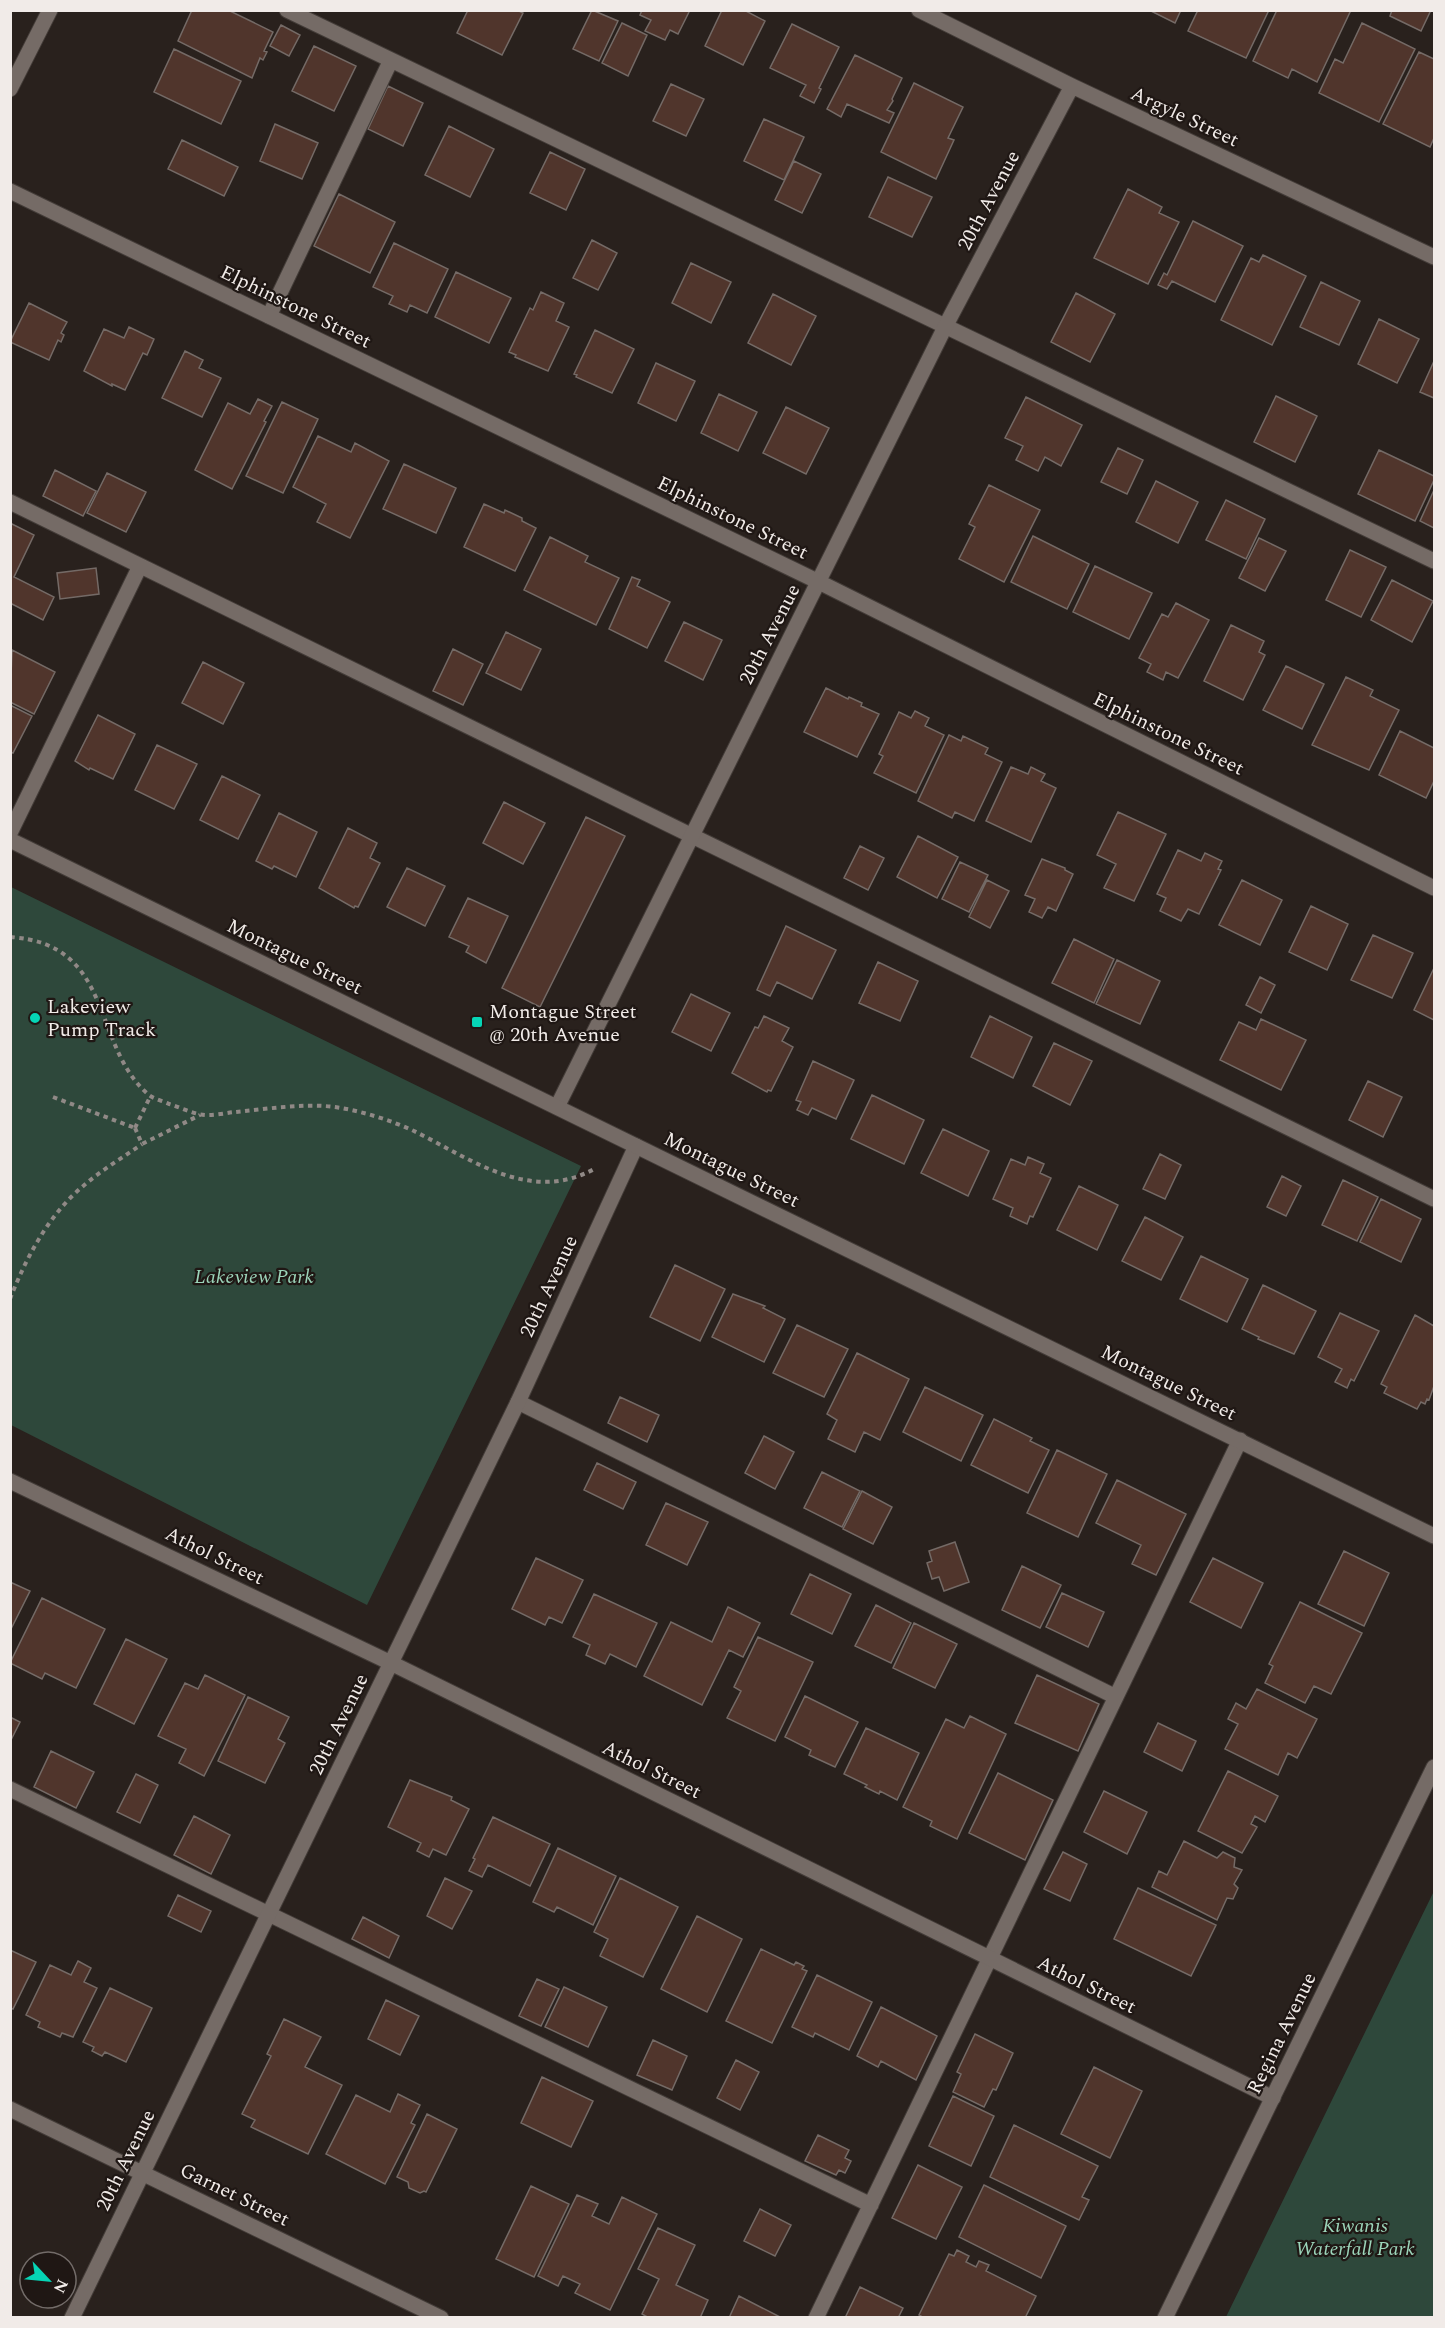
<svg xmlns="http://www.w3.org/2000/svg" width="1445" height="2328" font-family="Spectral,serif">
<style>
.green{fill:#2e483b}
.building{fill:#50352c;stroke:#746a66;stroke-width:1.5}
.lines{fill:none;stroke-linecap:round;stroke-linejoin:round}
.lane-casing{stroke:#433c38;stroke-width:17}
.street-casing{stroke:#433c38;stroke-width:17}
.secondary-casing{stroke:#433c38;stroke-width:17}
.path{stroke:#908986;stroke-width:4;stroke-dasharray:4.5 4.5;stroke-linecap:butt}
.lane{stroke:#756b66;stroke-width:15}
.street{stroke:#756b66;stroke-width:15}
.secondary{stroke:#756b66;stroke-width:15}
.poi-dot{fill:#06d5b6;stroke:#1f1714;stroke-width:2}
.labels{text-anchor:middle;stroke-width:4.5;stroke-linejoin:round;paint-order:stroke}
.street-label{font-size:20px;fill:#f1ebe8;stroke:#1f1714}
.poi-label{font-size:20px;fill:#f1ebe8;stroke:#1f1714;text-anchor:start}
.park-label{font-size:20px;font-style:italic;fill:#9cd5ba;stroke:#1f1714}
</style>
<rect width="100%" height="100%" fill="#29211d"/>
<path class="green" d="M11 887 581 1166 367 1605 11 1425Z
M1434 1891V2317H1226Z"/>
<path class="building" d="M192 10H228L273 32 264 51 267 52 263 60 260 58 252 78 178 41Z
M468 10H517L523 13 502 55 457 33Z
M592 10 618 21 599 61 573 49Z
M642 10H690L678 34 670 30 665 40 645 31 651 20 640 15Z
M722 10H744L765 21 743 65 705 46Z
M1149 10H1181L1175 23Z
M1198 10H1269L1246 58 1188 31Z
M1277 10H1351L1317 82 1292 69 1288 78 1253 61Z
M1392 10H1431L1421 31 1390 16Z
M622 23 647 35 628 76 602 63Z
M1362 23 1415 49 1379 122 1319 93 1335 59 1343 63Z
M792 24 839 47 819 88 821 89 814 103 800 96 806 85 770 68Z
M281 25 300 35 289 56 270 46Z
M314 46 356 66 334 111 292 91Z
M174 49 241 81 221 124 154 92Z
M1419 52 1434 59V138L1430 147 1383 124Z
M855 55 902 78 892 99 893 101 887 110 894 113 889 123 847 104 841 117 827 109Z
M914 83 963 107 948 138 954 140 936 179 881 152Z
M671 84 704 99 686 136 653 121Z
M388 86 423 103 403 146 368 129Z
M764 119 804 137 784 180 744 161Z
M275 124 318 143 302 179 260 161Z
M449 126 494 149 470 197 425 175Z
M182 140 238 167 224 196 168 169Z
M550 152 585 169 566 210 530 193Z
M794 161 821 174 802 213 775 200Z
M888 177 932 197 912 237 869 217Z
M1128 189 1162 207 1159 213 1179 222 1148 284 1094 258Z
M339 194 395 222 370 273 314 246Z
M1193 221 1243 246 1215 302 1172 281 1167 289 1158 285 1164 273 1167 275Z
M592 240 617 253 598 290 573 278Z
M394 243 448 269 427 313 410 305 407 312 389 304 393 296 373 287Z
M1263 255 1306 276 1272 345 1221 320 1251 258 1259 262Z
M691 263 731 282 711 323 672 303Z
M456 272 511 298 489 343 435 317Z
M1321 282 1360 301 1339 345 1300 327Z
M541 292 564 303 556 321 569 327 548 371 515 357 516 355 509 352 530 308 533 310Z
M1076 293 1115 314 1090 362 1051 342Z
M773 294 816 316 791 365 748 343Z
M29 303 67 322 61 333 64 335 61 342 58 340 49 360 10 342Z
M1379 319 1419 339 1397 383 1358 364Z
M129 327 154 339 147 355 143 353 125 390 112 384V386L84 371 104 329 124 338Z
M595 330 634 349 612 393 576 377 577 375 574 374Z
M185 351 203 360 199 368 221 378 202 417 162 398Z
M1434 361V398L1420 392Z
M656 363 695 381 676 421 638 403Z
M719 394 757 412 738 451 701 433Z
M1276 396 1317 416 1295 462 1254 442Z
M1026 397 1082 425 1061 466 1045 457 1038 471 1016 460 1023 446 1005 438Z
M258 399 272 406 264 421 266 422 232 489 195 470 228 403 250 414Z
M282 402 318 419 283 493 246 476Z
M786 407 829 428 806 474 763 453Z
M318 436 351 452 355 443 389 461 350 538 317 522 326 504 293 487Z
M1118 448 1143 460 1127 494 1101 482Z
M1379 450 1434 476V480L1415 521 1358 494Z
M404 464 456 488 436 533 383 509Z
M55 470 96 491 83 516 43 496Z
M107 473 146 492 126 532 87 513Z
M1156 481 1198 502 1178 543 1136 522Z
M989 485 1040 510 1004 582 959 559 975 527 969 524Z
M1434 490V528L1420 521Z
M1226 500 1265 519 1246 559 1206 540Z
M484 504 504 513 505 510 522 518V521L536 528 515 571 464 547Z
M10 523 34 535 14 577 54 597 43 620 10 603Z
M1033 536 1089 564 1067 609 1011 582Z
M550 537 588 556 585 562 619 578 596 625 524 590Z
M1259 538 1286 551 1265 591 1239 578Z
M1350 550 1386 567 1361 617 1326 600Z
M1095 566 1152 593 1129 639 1073 612Z
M96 568 99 594 60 599 57 573Z
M632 577 640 580 637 586 670 602 647 648 609 629Z
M1392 580 1433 601 1412 642 1371 620Z
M1176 603 1209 620 1178 678 1166 672 1163 680 1147 672 1151 664 1139 658 1162 614 1168 617Z
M684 622 722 640 703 680 665 661Z
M1231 625 1264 641 1259 652 1265 655 1243 700 1204 681Z
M506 632 541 649 521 690 486 673Z
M453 649 483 664 463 705 433 691Z
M12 650 55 672 34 714 10 702Z
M203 662 244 683 223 724 182 703Z
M1286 666 1324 684 1302 729 1263 710Z
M1346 677 1373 690 1370 696 1399 710 1369 770 1312 745Z
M826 688 848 699 849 697 862 703 861 706 879 714 857 757 804 732Z
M10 705 32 716 13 753 10 752Z
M915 711 929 718 925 726 944 735 916 793 874 773 883 756 879 754 899 712 911 718Z
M98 715 135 734 113 779 90 768 89 770 75 761Z
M1400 731 1434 748V781L1426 798 1379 775Z
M949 735 961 741 963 736 988 748 985 754 1002 762 974 821 955 812 952 818 918 801Z
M157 745 197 764 174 809 135 790Z
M1011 767 1028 774 1031 767 1045 774 1041 781 1056 788 1031 842 986 821Z
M222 776 260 795 238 839 200 820Z
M504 802 545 823 523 864 483 843Z
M1118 812 1166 834 1134 901 1104 888 1116 864 1097 855Z
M279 813 317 832 296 877 274 866 272 869 256 861Z
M586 817 625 836 540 1007 502 988Z
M348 828 377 843 370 858 380 863 358 907 355 906 354 908 319 888Z
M918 836 958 857 937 898 897 877Z
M860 846 884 858 868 890 844 878Z
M1178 850 1201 861 1205 853 1222 861 1218 869 1221 870 1199 914 1188 909 1181 921 1160 911 1166 898 1157 894Z
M1042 859 1065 868V870L1073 874 1056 911 1048 907 1042 918 1029 912 1035 899 1025 895Z
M960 862 988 875 969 912 942 899Z
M407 868 445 886 425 926 387 907Z
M987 880 1009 891 990 928 969 917Z
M1242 880 1282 900 1260 945 1219 925Z
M468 898 508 916 486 963 466 952 469 946 449 937Z
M1311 906 1348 924 1327 970 1289 952Z
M786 926 836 950 812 999 777 982 770 996 757 990Z
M1373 935 1413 953 1392 998 1351 980Z
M1074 939 1114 959 1094 1003 1052 983Z
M1117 960 1160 981 1140 1024 1096 1004Z
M878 962 918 981 900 1021 859 1003Z
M1434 968V1020L1414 1010Z
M1260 977 1275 985 1261 1013 1246 1005Z
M691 994 730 1013 711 1051 672 1032Z
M764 1016 789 1028 782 1041 793 1047 771 1091 768 1090 767 1092 732 1073 755 1027 758 1028Z
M990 1016 1032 1037 1013 1078 971 1057Z
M1261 1019 1306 1040 1281 1090 1220 1060 1239 1022 1256 1030Z
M1054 1043 1092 1061 1070 1105 1033 1086Z
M813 1061 854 1080 836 1119 812 1108 808 1115 797 1110 801 1102 796 1100Z
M1368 1081 1402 1097 1383 1137 1349 1120Z
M872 1095 924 1120 904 1164 851 1139Z
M943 1129 989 1151 968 1196 921 1173Z
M1160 1154 1181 1165 1165 1199 1143 1189Z
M1028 1157 1044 1164 1040 1173 1051 1178 1033 1217 1030 1216 1027 1224 1010 1216 1013 1208 993 1199 1011 1159 1025 1165Z
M1282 1176 1301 1186 1286 1216 1267 1207Z
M1343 1180 1378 1197 1357 1241 1322 1225Z
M1079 1186 1118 1205 1097 1250 1057 1230Z
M1381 1199 1421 1219 1401 1262 1360 1242Z
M1145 1217 1183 1237 1161 1280 1122 1261Z
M1201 1256 1248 1279 1227 1322 1180 1299Z
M675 1265 725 1289 700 1341 650 1317Z
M1263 1285 1316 1311 1294 1354 1258 1339 1259 1337 1242 1329Z
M733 1294 765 1306 763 1308 785 1319 764 1362 712 1337Z
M1340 1313 1379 1331 1354 1381 1351 1379 1347 1388 1335 1382 1342 1369 1318 1357Z
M1415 1315 1434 1326V1386L1429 1400 1427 1399 1425 1404 1421 1402 1417 1409 1384 1393 1387 1387 1381 1384Z
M797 1325 848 1349 824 1397 773 1373Z
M857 1353 909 1379 880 1440 864 1432 855 1452 828 1439 837 1420 827 1414Z
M925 1387 983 1415 961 1461 903 1432Z
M620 1397 659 1415 647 1442 608 1423Z
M994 1419 1032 1438 1030 1441 1049 1450 1028 1493 971 1465Z
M764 1436 794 1452 775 1489 745 1473Z
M1057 1450 1107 1474 1078 1537 1027 1513Z
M597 1463 636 1482 623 1509 584 1490Z
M822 1472 860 1491 842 1527 804 1508Z
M1117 1480 1186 1514 1156 1575 1132 1564 1141 1545 1096 1523Z
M862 1491 892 1507 873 1544 843 1529Z
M666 1503 708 1522 687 1565 646 1545Z
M955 1542 969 1582 944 1591 939 1577 932 1579 927 1563 932 1561 929 1551Z
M1344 1551 1389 1573 1364 1626 1318 1604Z
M536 1558 583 1580 562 1623 549 1617 545 1625 512 1609Z
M1213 1558 1263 1583 1241 1628 1190 1602Z
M1022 1566 1061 1585 1040 1628 1002 1610Z
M810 1574 851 1594 832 1634 791 1614Z
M10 1582 30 1591 10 1631Z
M1062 1593 1104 1612 1088 1647 1046 1627Z
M594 1594 657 1623 636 1667 610 1654 605 1664 586 1655 590 1645 573 1637Z
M42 1598 105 1629 76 1688 45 1673 42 1679 10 1663Z
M1300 1602 1362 1633 1331 1694 1314 1686 1305 1703 1265 1683 1273 1666 1269 1664Z
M876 1605 911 1623 891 1663 855 1646Z
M728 1607 760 1623 743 1657 729 1650 702 1705 644 1676 671 1622 712 1642Z
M914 1623 957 1644 935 1688 893 1668Z
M758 1637 813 1662 775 1741 727 1718 741 1691 734 1687Z
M126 1639 167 1659 134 1724 94 1704Z
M205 1675 245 1695 204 1776 179 1763 186 1749 158 1736 185 1683 198 1689Z
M1037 1675 1099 1704 1078 1751 1015 1723Z
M1257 1689 1317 1719 1297 1758 1288 1753 1278 1775 1225 1749 1238 1724 1228 1719 1236 1703 1246 1709Z
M805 1696 858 1722 835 1767 809 1755 811 1750 785 1737Z
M248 1697 289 1717 278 1739 285 1743 265 1783 218 1761Z
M970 1716 1006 1734 957 1839 930 1826 932 1821 903 1807 946 1719 964 1728Z
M10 1717 20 1722 10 1742Z
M1158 1723 1196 1741 1182 1771 1144 1752Z
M866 1728 919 1753 897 1800 880 1791 879 1794 865 1787 867 1785 844 1774Z
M51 1751 94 1772 76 1808 34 1787Z
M1228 1771 1278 1796 1265 1822 1255 1816 1251 1824 1257 1827 1242 1853 1198 1831Z
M998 1773 1053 1800 1025 1860 969 1833Z
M136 1774 158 1785 140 1823 117 1812Z
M410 1780 452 1797 451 1800 469 1809 446 1855 433 1849 429 1857 417 1851 421 1843 388 1827Z
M1104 1791 1147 1812 1127 1854 1084 1832Z
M194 1816 230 1835 211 1874 174 1855Z
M493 1817 550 1844 530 1886 488 1865 482 1877 469 1871 475 1859 473 1858Z
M1184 1841 1217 1858 1223 1852 1235 1858 1234 1867 1242 1870 1234 1884 1238 1888 1233 1899 1227 1898 1217 1920 1152 1887 1159 1871 1167 1875Z
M558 1848 616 1876 593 1925 557 1907 554 1912 533 1902Z
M1063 1852 1087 1864 1070 1901 1044 1889Z
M445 1878 472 1891 452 1929 427 1916Z
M620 1878 678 1907 643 1977 600 1956 608 1939 594 1932Z
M1138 1888 1216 1925 1191 1976 1114 1939Z
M178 1895 211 1911 201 1932 168 1916Z
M697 1916 742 1939 707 2012 661 1989Z
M363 1917 399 1936 389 1958 352 1939Z
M761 1949 794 1965 796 1962 804 1966 802 1969 807 1971 772 2043 726 2021Z
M10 1950 36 1962 13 2009 10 2008Z
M78 1961 91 1968 84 1982 97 1988 73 2037 62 2033 60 2037 38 2027 40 2022 26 2015 50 1965 71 1975Z
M817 1975 872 2002 849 2050 815 2033 813 2037 792 2027Z
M537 1979 559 1989 541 2026 519 2016Z
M564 1987 607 2007 588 2047 545 2027Z
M110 1988 152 2008 126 2062 105 2052 102 2056 92 2051 94 2047 83 2042Z
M386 2000 419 2016 400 2055 368 2039Z
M881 2007 937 2036 916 2080 881 2061 878 2067 857 2056Z
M284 2019 321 2037 305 2067 342 2085 308 2154 251 2127 255 2120 242 2114 271 2056 267 2054Z
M975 2034 1013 2053 996 2090 993 2089 984 2107 953 2092 961 2074 957 2072Z
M653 2040 687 2056 672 2090 637 2075Z
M736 2060 759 2072 740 2110 717 2098Z
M1094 2067 1142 2091 1110 2158 1061 2134Z
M542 2077 593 2101 571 2147 521 2123Z
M398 2094 420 2105 411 2123 415 2125 385 2184 326 2154 356 2095 390 2112Z
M953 2096 994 2116 971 2166 929 2146Z
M427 2114 457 2129 426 2192 424 2191 420 2193 409 2188 408 2182 397 2177Z
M1014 2125 1098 2166 1082 2197 1089 2200 1079 2220 990 2177Z
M818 2135 849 2150 845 2158 851 2161 845 2173 839 2170 836 2175 805 2161Z
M918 2165 962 2187 936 2239 892 2218Z
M984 2185 1066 2226 1041 2278 959 2237Z
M531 2186 569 2204 534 2277 496 2259Z
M577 2195 598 2204 592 2216 609 2224 622 2197 657 2214 610 2310 575 2293 580 2284 563 2276 558 2286 538 2276Z
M760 2209 791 2225 775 2256 744 2241Z
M658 2228 695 2245 676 2285 708 2300 700 2318H649L642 2314 659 2279 638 2269Z
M957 2250 969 2256 966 2262 976 2267 979 2261 989 2265 986 2271 1036 2296 1025 2318H924L919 2315 949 2254 954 2256Z
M860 2287 903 2308 898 2318H845Z
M739 2296 782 2318H729Z"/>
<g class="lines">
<defs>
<path id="lane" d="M287 10 1434 561
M269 316 391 60
M10 502 1434 1199
M10 833 140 566
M518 1402 1116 1697
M10 1789 871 2205
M816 2318 1240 1440"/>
<path id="street" d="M919 10 1072 86 1434 257
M10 89 50 10
M10 191 819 582 1434 888
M557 1107 946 325 1072 86
M10 1481 391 1663 1273 2098
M10 2109 441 2318
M72 2318 518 1402 636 1146"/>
<path id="secondary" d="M10 840 1434 1536
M1165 2318 1434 1767"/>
</defs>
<use href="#lane" class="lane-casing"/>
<use href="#street" class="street-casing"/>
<use href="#secondary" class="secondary-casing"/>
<path class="path" d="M10 937C116 944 90 1045 149 1095 154 1099 163 1101 169 1104 179 1107 189 1112 199 1114 210 1117 224 1113 235 1112 268 1109 303 1103 335 1107 362 1111 390 1120 414 1131 471 1159 531 1205 596 1168
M53 1097 135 1128
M135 1128 142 1144 200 1115
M135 1128 150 1097
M10 1299C26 1258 48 1216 82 1187 100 1171 122 1158 142 1144"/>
<use href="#lane" class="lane"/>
<use href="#street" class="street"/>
<use href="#secondary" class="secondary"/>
</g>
<g class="poi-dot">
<circle cx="35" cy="1018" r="6"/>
<rect x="471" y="1016" width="12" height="12" rx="3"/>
</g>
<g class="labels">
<g class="street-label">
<text transform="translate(1185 116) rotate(25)" y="7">Argyle Street</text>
<text transform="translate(988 200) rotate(-62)" y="7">20th Avenue</text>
<text transform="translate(296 306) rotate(26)" y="7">Elphinstone Street</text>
<text transform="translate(733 517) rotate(26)" y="7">Elphinstone Street</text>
<text transform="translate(769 634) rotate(-63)" y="7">20th Avenue</text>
<text transform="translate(1169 733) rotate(26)" y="7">Elphinstone Street</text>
<text transform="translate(295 956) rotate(26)" y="7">Montague Street</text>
<text transform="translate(732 1169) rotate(26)" y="7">Montague Street</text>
<text transform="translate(548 1286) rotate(-65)" y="7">20th Avenue</text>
<text transform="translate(1169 1382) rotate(26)" y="7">Montague Street</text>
<text transform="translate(215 1555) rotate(26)" y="7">Athol Street</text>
<text transform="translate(338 1724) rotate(-64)" y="7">20th Avenue</text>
<text transform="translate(652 1769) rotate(26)" y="7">Athol Street</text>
<text transform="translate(1087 1984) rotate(26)" y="7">Athol Street</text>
<text transform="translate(1281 2033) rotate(-64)" y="7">Regina Avenue</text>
<text transform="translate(125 2160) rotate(-64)" y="7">20th Avenue</text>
<text transform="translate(235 2194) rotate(26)" y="7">Garnet Street</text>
</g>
<g class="poi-label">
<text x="47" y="1013">Lakeview<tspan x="47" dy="23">Pump Track</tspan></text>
<text x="489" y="1018">Montague Street<tspan x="489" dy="23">@ 20th Avenue</tspan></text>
</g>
<g class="park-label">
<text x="254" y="1283">Lakeview Park</text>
<text x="1355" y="2232">Kiwanis<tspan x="1355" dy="23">Waterfall Park</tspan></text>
</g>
</g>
<rect width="1445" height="2328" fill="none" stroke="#f1ebe8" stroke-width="24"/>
<g transform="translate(48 2280) rotate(116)"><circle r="28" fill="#1f1714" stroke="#736c69" stroke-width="1.5"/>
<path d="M0-4.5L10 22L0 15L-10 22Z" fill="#06d5b6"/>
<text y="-9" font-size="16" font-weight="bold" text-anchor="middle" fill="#f1ebe8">N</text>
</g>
</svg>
